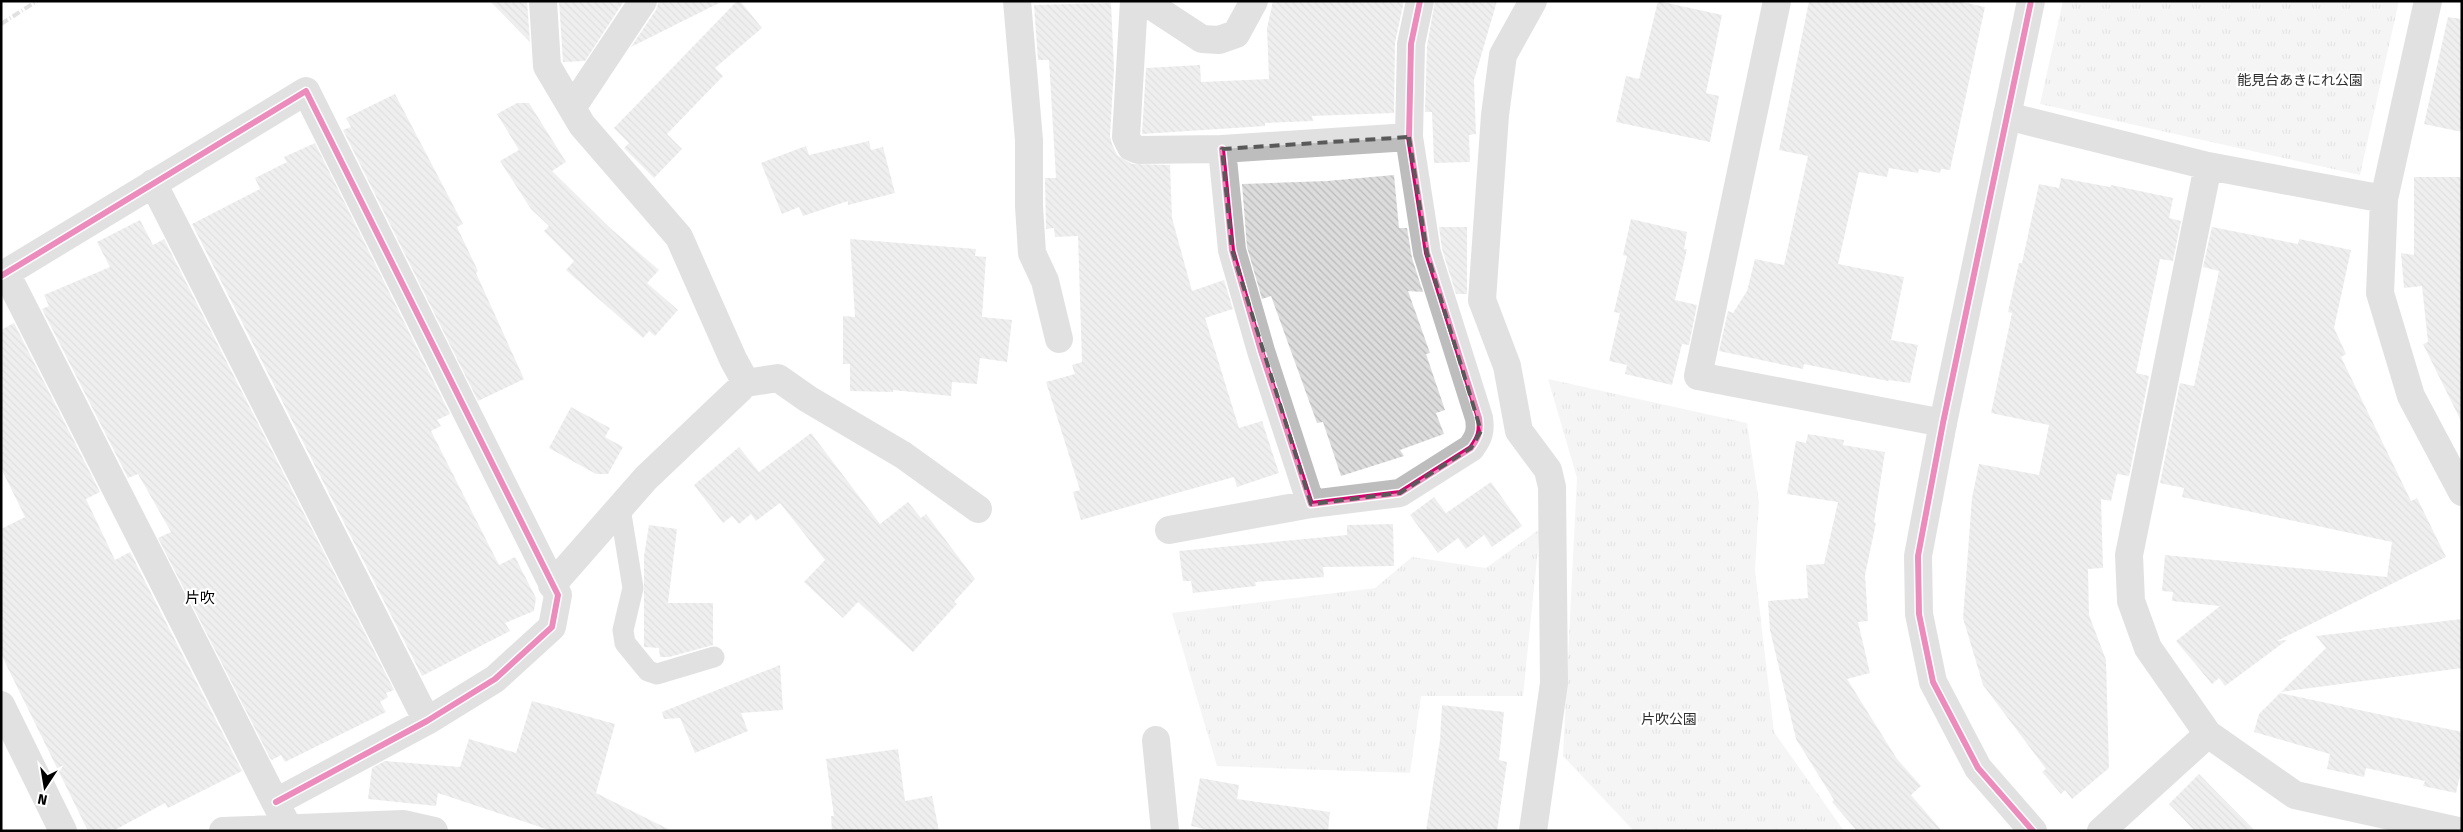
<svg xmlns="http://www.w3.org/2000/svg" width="2463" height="832" font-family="'Fira Sans','Noto Sans JP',sans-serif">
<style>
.park{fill:url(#park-tufts)}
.building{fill:url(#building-back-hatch)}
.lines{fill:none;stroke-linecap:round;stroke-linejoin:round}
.service{stroke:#bdbdbd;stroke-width:21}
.minor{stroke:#bdbdbd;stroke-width:28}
.tertiary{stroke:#bdbdbd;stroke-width:28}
.rail{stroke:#bdbdbd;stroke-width:4;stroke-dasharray:8 2.5 1 2.5;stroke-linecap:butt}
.cycleway-casing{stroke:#fff;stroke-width:9}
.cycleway{stroke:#d6006c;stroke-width:6}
.marked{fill:none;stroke:#595959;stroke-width:4;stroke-dasharray:10 6;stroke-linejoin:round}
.labels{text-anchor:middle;stroke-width:4.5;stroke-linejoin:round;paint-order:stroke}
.park-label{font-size:14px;fill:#2e2e2e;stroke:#fff}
.neighbourhood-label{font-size:15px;fill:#000;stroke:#fff}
</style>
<defs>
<pattern id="park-tufts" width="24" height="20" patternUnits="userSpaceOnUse" patternTransform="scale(1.25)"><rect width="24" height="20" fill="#e9e9e9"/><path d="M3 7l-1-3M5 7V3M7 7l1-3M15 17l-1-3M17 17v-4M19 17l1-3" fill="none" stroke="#c6c6c6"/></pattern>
<pattern id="building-back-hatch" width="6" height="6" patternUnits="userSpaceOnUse" patternTransform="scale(1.25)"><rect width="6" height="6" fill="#dcdcdc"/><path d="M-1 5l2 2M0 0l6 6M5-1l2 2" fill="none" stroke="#bbb"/></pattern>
</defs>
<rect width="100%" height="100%" fill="#fff"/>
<path class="park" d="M2063 1H2399L2360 175 2040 104Z
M1548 379 1747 423 1759 502 1755 570 1774 732 1844 831H1634L1563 756 1577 478Z
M1540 529 1523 696H1421L1410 773 1217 766 1172 613 1375 588 1412 557 1486 568Z"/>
<path class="building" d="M490 1H527L530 42Z
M559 1H624L585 61 563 62Z
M659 1H723L631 47 656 10Z
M737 1H740L762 28 715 68 723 76 667 134 682 149 654 178 624 148 629 143 614 128Z
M1273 1H1404L1395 43 1394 113 1312 116 1313 121 1265 123V126L1142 134 1146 68 1200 65 1201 82 1269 79 1267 28Z
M1435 1H1497L1474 80 1476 134 1469 135 1470 162 1434 163 1432 112H1425L1427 46Z
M1658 1 1722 15 1706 93 1719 96 1710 142 1616 122 1626 76 1639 79Z
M1809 1H1958L1985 7 1950 170 1941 169 1940 173 1919 169 1918 173 1889 168 1887 177 1859 172 1838 264 1904 277 1891 340 1918 345 1910 383 1889 380 1888 381 1804 364 1803 369 1719 351 1728 311 1733 313 1747 291 1755 259 1784 265 1808 156 1779 150Z
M1111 3 1114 69 1110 136 1112 144 1117 155 1132 164 1170 165 1172 218 1192 291 1224 280 1233 309 1205 318 1239 428 1262 421 1279 473 1237 487 1234 477 1081 520 1073 492 1080 490 1046 382 1075 374 1072 365 1082 362 1078 236 1055 237 1054 228 1046 229 1045 178H1056L1049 60H1038L1034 5Z
M2448 17 2462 19V132L2424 124Z
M395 94 463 224 457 227 478 271 476 273 524 379 478 401 343 130 351 127 346 118Z
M517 103H529L566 162 552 171 610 228 659 270 647 283 678 310 655 336 649 331 643 338 566 270 574 261 544 231 549 226 531 209 500 161 519 150 497 114Z
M869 141 871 150 883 147 895 193 848 205V201L803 216 799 207 782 214 761 163 806 146 809 155Z
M315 143 450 414 437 420 441 426 431 431 499 565 515 557 536 598 534 611 505 623 510 631 422 676 192 224 260 189 255 178 287 162 284 157Z
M1394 175 1399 228H1407L1412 258 1423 292 1408 291 1430 353 1426 354 1445 410 1436 413 1444 434 1400 450 1404 456 1341 476 1323 422 1317 423 1271 296 1262 299 1247 247 1242 184 1327 181Z
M2414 177H2462V423L2423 344 2428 342 2422 286 2404 288 2401 253 2414 255Z
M2061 178 2110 187 2111 185 2173 198 2169 218 2181 221 2173 261 2160 259 2136 373 2149 376 2129 476 2117 474 2111 501 2101 499 2103 568 2088 569 2089 615 2106 660 2109 768 2072 799 2065 790 2061 794 2042 772 2046 769 1983 685 1963 618 1972 498 1979 464 2039 475 2049 425 1991 413 2012 313 2008 312 2019 263H2022L2039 184 2059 188Z
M1631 219 1687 232 1684 249H1687L1675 300 1697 305 1689 345 1682 344 1672 385 1625 374 1627 365 1609 361 1620 313 1614 312 1627 256 1623 255Z
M140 220 153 245 164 239 394 690 386 693 388 697 380 702 386 712 285 762 281 755 272 760 270 758 158 538 171 532 138 474 128 478 42 309 49 306 44 295 110 267 97 242Z
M1439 227H1467V294H1456L1442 249Z
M2212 227 2298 244 2299 239 2351 250 2334 328 2346 354 2341 357 2411 501 2417 498 2446 557 2277 641 2287 640 2225 686 2219 678 2212 684 2176 641 2220 606 2172 601 2173 592 2162 591 2165 555 2387 577 2392 542 2182 497 2184 488 2160 483 2180 383 2194 386 2219 271 2203 267Z
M850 239 976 249 975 256 986 257 982 317 1012 320 1007 362 980 358 977 384 952 382 951 396 893 390V392L850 391V364H843V316L855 317Z
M14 323 100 492 86 499 115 560 130 552 242 771 168 808 165 803 113 831H88L1 654V529L25 517 1 468V330Z
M571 407 610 428 605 437 623 447 608 474H596L549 448Z
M811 433 880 524 908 502 921 518 926 514 975 579 954 602 957 604 913 652 858 602 843 618 804 582 825 560 780 503 756 521 751 514 739 524 732 516 723 523 694 485 739 447 759 472Z
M1808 434 1844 440 1843 445 1885 452 1874 522 1876 523 1865 575 1868 621 1858 622 1870 673 1847 679 1897 759 1921 786 1911 795 1942 831H1857L1832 802 1834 800 1796 739 1770 630 1768 601 1808 598 1806 565 1824 564 1838 502 1787 494 1796 441 1806 443Z
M1491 482 1522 526 1492 547 1484 535 1466 549 1458 538 1438 553 1410 515 1434 497 1446 513Z
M1393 524 1394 566 1323 567 1324 577 1255 582 1256 586 1193 593 1191 581H1183L1179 551 1347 535V525Z
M649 525 677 529 668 603H713V645L669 657H660L659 648 644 647V556Z
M2462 619V668L2281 692 2326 648 2316 636Z
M780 665 783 710 741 713 748 731 695 753 680 718 664 719 662 712Z
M2280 693 2462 732V767L2456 793 2423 786 2425 781 2366 768 2364 777 2327 769 2330 754 2254 732 2259 714Z
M532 701 615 724 596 793 672 831H552L438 793 436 806 368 799 372 768 385 761 460 767 469 739 516 753Z
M1442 705 1504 712 1499 760 1507 762 1497 831H1426L1440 740Z
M898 749 905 801 932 796 939 831H832L831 816H834L826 759Z
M2199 774 2255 831H2195L2169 804Z
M1200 778 1239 785 1237 799 1330 812 1328 831H1213L1191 826Z"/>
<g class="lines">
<path class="service" d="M620 508 633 588 623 630 625 643 648 671 657 674 714 657"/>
<path class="minor" d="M543 1 547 66 582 125 679 237 733 359 746 383 778 378 808 399 903 455 978 509
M1017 1 1029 140V206L1032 253 1045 281 1059 339
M1134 1 1126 137 1131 147 1138 150 1222 149 1409 137
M1144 1 1202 39 1219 40 1236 34 1254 1
M1533 1 1503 55 1495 115 1482 300 1507 366 1519 431 1548 470 1552 487 1554 683 1533 831
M1777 1 1698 376 1943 423
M2428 1 2384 199 2380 293 2411 396 2462 492
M572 108 643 1
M2007 116 2208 166 2384 199
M1222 149 1232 250 1261 351 1311 504 1400 493 1471 448C1479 437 1481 431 1479 418L1427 253 1409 137 1411 44 1420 1
M2208 166 2129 555 2131 601 2148 648 2208 734 2295 795 2458 831
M153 183 427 721
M6 273 290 831
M1 276 306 91 558 595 552 627 495 679 427 721 276 802
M1169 530 1311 504
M552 585 646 478 746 383
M1 705 63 831
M1156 740 1165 831
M223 831 403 824 434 831
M2101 831 2208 734"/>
<path class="tertiary" d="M2031 1 1943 423 1918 556 1919 614 1933 682 1978 768 2033 831"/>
<path class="rail" d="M1 24 37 1"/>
<defs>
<path id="cycleway" d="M2031 1 1943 423 1918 556 1919 614 1933 682 1978 768 2033 831
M1222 149 1232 250 1261 351 1311 504 1400 493 1471 448C1479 437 1481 431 1479 418L1427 253 1409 137 1411 44 1420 1
M1 276 306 91 558 595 552 627 495 679 427 721 276 802"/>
</defs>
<use href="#cycleway" class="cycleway-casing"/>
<use href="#cycleway" class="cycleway"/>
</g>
<path d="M0 0H2463V832H0ZM1409 137 1427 253 1481 431 1471 448 1400 493 1311 504 1232 250 1222 149Z" fill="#fff" fill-opacity=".55" fill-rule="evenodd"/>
<path class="marked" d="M1409 137 1427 253 1481 431 1471 448 1400 493 1311 504 1232 250 1222 149Z"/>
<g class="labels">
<g class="park-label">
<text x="2300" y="85">能見台あきにれ公園</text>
<text x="1669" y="724">片吹公園</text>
</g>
<g class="neighbourhood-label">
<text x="200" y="603">片吹</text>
</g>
</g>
<rect width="2463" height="832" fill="none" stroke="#000000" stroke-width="5"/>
<g transform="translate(45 787) rotate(192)" stroke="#ffffff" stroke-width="4" paint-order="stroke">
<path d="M0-4L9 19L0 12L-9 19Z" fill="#000000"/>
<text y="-8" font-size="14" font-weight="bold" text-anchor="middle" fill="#000000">N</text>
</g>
</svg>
